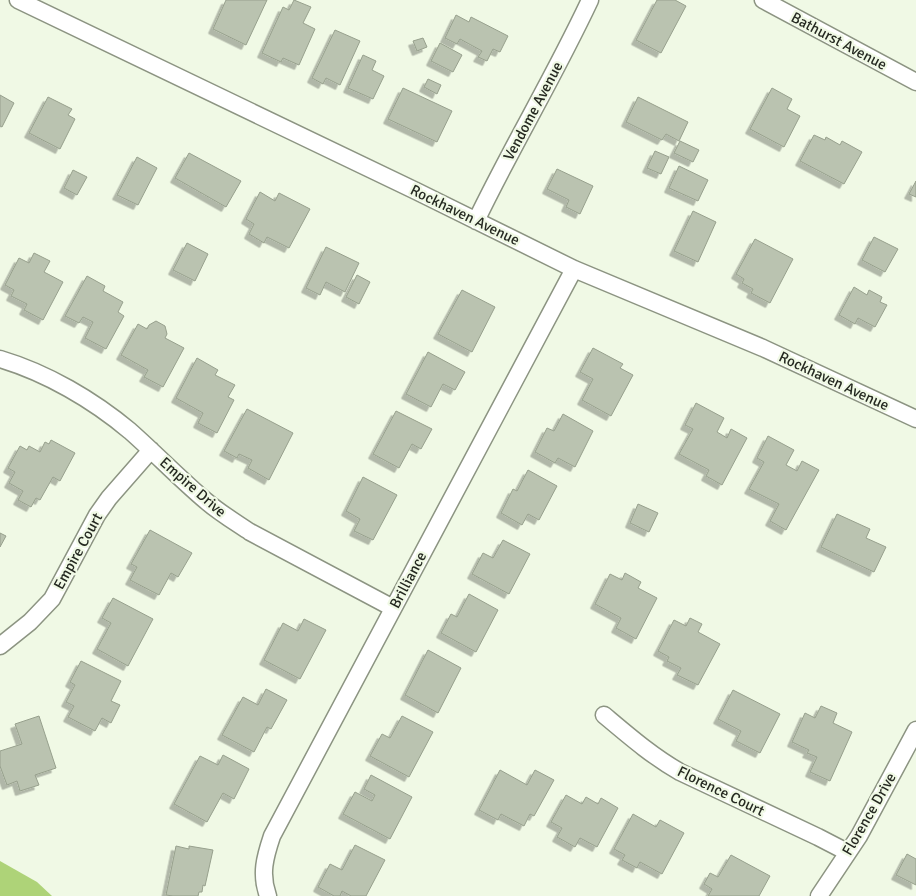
<svg xmlns="http://www.w3.org/2000/svg" width="916" height="896" font-family="Signika,sans-serif">
<style>
.forest{fill:#aed378}
.building{fill:#bac3b0;stroke:#97a08d;filter:url(#shadow)}
.lines{fill:none;stroke-linecap:round;stroke-linejoin:round}
.street-casing{stroke:#8c9482;stroke-width:19}
.street{stroke:#fff;stroke-width:16}
.labels{text-anchor:middle;stroke-width:4.5;stroke-linejoin:round;paint-order:stroke}
.street-label{font-size:15px;fill:#252921;stroke:#f0f9e5}
</style>
<defs>
<filter id="shadow"><feDropShadow dx="-4.5" dy="4.5" stdDeviation="0" flood-color="#0004"/></filter>
</defs>
<rect width="100%" height="100%" fill="#f0f9e5"/>
<path class="forest" d="M0 861 37 882 52 896H0Z"/>
<path class="building" d="M226 0H267L246 45 213 29Z
M294 0 311 7 303 23 315 29 299 65 283 58 281 62 262 53 283 7 289 10Z
M657 0H675L686 6 661 53 636 40Z
M456 15 469 22 471 17 508 36 500 52 493 49 487 61 478 57 482 51 460 39 457 44 445 38Z
M335 30 360 41 340 85 326 78 323 84 312 78Z
M423 38 427 47 417 51 413 41Z
M440 43 462 55 453 72 431 61Z
M363 55 376 61 372 70 384 76 373 99 348 88Z
M428 79 441 85 437 94 424 87Z
M403 88 452 111 437 142 388 119Z
M772 88 792 99 787 109 800 116 784 147 750 129Z
M0 95 14 103 2 127 0 126Z
M48 97 72 109 68 115 75 119 60 149 29 133Z
M638 97 688 122 679 141 666 134 662 140 626 122Z
M814 135 825 140 826 137 840 145 842 141 862 152 844 184 800 161Z
M680 141 699 150 693 162 674 153Z
M655 151 669 157 661 174 647 168Z
M189 153 241 181 226 207 175 178Z
M137 157 157 168 138 205 117 195Z
M679 166 708 180 698 201 669 188Z
M557 169 593 186 580 214 566 207 569 200 547 189Z
M73 170 87 177 77 195 64 188Z
M916 181V197L909 194Z
M260 192 275 201 279 193 310 209 289 248 267 237 264 243 249 234 254 224 246 219Z
M693 211 716 222 698 262 674 251Z
M874 237 898 249 885 272 862 260Z
M755 239 793 259 770 303 751 293 753 289 742 283 744 279 736 274Z
M187 243 208 254 195 281 173 270Z
M326 247 359 263 345 292 326 282 320 295 306 288Z
M34 253 50 261 44 272 63 282 43 320 24 310 27 304 11 296 14 290 5 285 19 258 29 263Z
M357 275 370 282 359 304 346 297Z
M87 276 105 286 103 291 123 302 118 312 124 316 106 349 85 338 93 322 83 317 79 323 65 316Z
M854 287 867 295 869 290 882 297 880 302 887 305 875 327 858 318 855 324 839 315Z
M462 290 495 307 472 352 438 334Z
M156 321 165 326 167 334 165 338 184 348 163 387 144 377 148 370 121 355 138 324 147 329 149 325Z
M593 348 623 364 620 368 633 375 611 416 582 400 593 379 580 372Z
M428 352 465 372 455 390 443 384 431 407 406 394Z
M197 358 218 370 215 375 235 385 228 397 234 400 217 433 198 423 203 413 176 398Z
M696 403 724 418 717 432 727 438 731 429 747 438 722 485 706 476 709 470 679 454 693 429 685 425Z
M247 409 293 433 269 480 248 468 252 460 239 454 237 458 224 451Z
M396 411 432 429 421 449 412 444 399 468 373 454Z
M563 414 593 431 575 467 558 458 555 463 535 452 547 428 554 431Z
M768 436 794 450 786 465 797 471 802 461 819 470 786 530 770 521 779 504 749 489 764 462 757 458Z
M51 440 75 453 60 481 53 477 40 500 36 498 31 507 18 500 23 491 9 483 15 472 8 468 20 446 27 450 29 446 40 452 45 442 49 444Z
M528 470 557 486 539 520 528 514 522 525 501 513 513 489 517 491Z
M363 477 397 495 373 540 354 531 360 519 346 511Z
M638 504 658 513 649 532 630 523Z
M837 514 870 529 866 538 886 547 874 572 821 547Z
M150 530 192 553 178 577 171 573 159 595 130 580 137 567 131 564Z
M0 533 6 536 0 547Z
M503 540 530 554 509 594 472 574 483 553 493 558Z
M625 573 641 582 638 588 657 598 636 639 616 628 621 618 595 604 610 574 622 580Z
M469 594 498 610 476 652 441 633 451 614 457 617Z
M113 598 153 619 128 666 97 649 111 623 102 618Z
M690 618 702 624 698 632 720 644 698 685 677 675 681 668 667 661 669 657 658 651 674 620 686 626Z
M304 619 326 630 300 679 264 660 283 623 298 631Z
M428 650 461 668 438 713 405 695Z
M81 661 121 681 111 701 120 705 111 723 102 718 95 731 68 717 74 706 66 702 75 685 70 682Z
M266 689 287 700 271 729 267 727 254 752 222 735 243 697 258 705Z
M733 690 780 714 760 753 736 741 741 731 718 719Z
M821 706 837 713 833 723 852 732 830 781 810 772 817 757 807 753 809 750 792 742 805 713 815 718Z
M39 716 56 768 35 775 39 785 20 791 17 781 7 785 0 766V751L22 744 15 724Z
M402 716 433 732 409 777 370 756 382 734 390 738Z
M223 755 249 769 234 799 223 793 207 822 174 804 200 756 218 765Z
M500 770 527 785 535 770 554 780 534 816 530 814 524 826 501 814 498 820 479 810Z
M371 775 412 797 390 839 343 814 355 792 372 801 375 795 364 789Z
M566 795 582 804 586 797 598 804 601 798 618 808 597 847 580 838 575 847 557 837 562 828 551 822Z
M633 814 656 827 660 820 684 833 662 874 640 862 637 868 622 860 625 855 614 849Z
M355 845 385 860 366 896H351L342 891 340 896H334L318 887 330 864 342 870Z
M176 846 189 849V846L213 850 205 886 203 885 202 892H199L198 896H173L166 895Z
M907 854 916 859V885L896 875Z
M731 855 770 876 759 896H708L712 889 704 884 710 873 718 877Z"/>
<g class="lines">
<defs>
<path id="street" d="M18 0 416 191 574 269 763 348 916 419
M763 0 916 82
M476 221C512 146 555 75 590 0
M0 359C47 373 93 400 130 431 156 454 180 479 206 501 220 513 235 522 250 532L393 608
M0 646 30 622 52 599 97 515 109 498 151 450
M604 715C629 736 652 756 680 772L818 837 847 852
M268 896C260 874 265 857 272 836L574 269
M819 896 859 836 916 730"/>
</defs>
<use href="#street" class="street-casing"/>
<use href="#street" class="street"/>
</g>
<g class="labels">
<g class="street-label">
<text transform="translate(839 41) rotate(28)" y="5">Bathurst Avenue</text>
<text transform="translate(533 111) rotate(-62)" y="5">Vendome Avenue</text>
<text transform="translate(465 215) rotate(26)" y="5">Rockhaven Avenue</text>
<text transform="translate(834 381) rotate(25)" y="5">Rockhaven Avenue</text>
<text transform="translate(193 487) rotate(41)" y="5">Empire Drive</text>
<text transform="translate(78 551) rotate(-61)" y="5">Empire Court</text>
<text transform="translate(408 580) rotate(-62)" y="5">Brilliance</text>
<text transform="translate(721 791) rotate(26)" y="5">Florence Court</text>
<text transform="translate(869 814) rotate(-60)" y="5">Florence Drive</text>
</g>
</g>
</svg>
